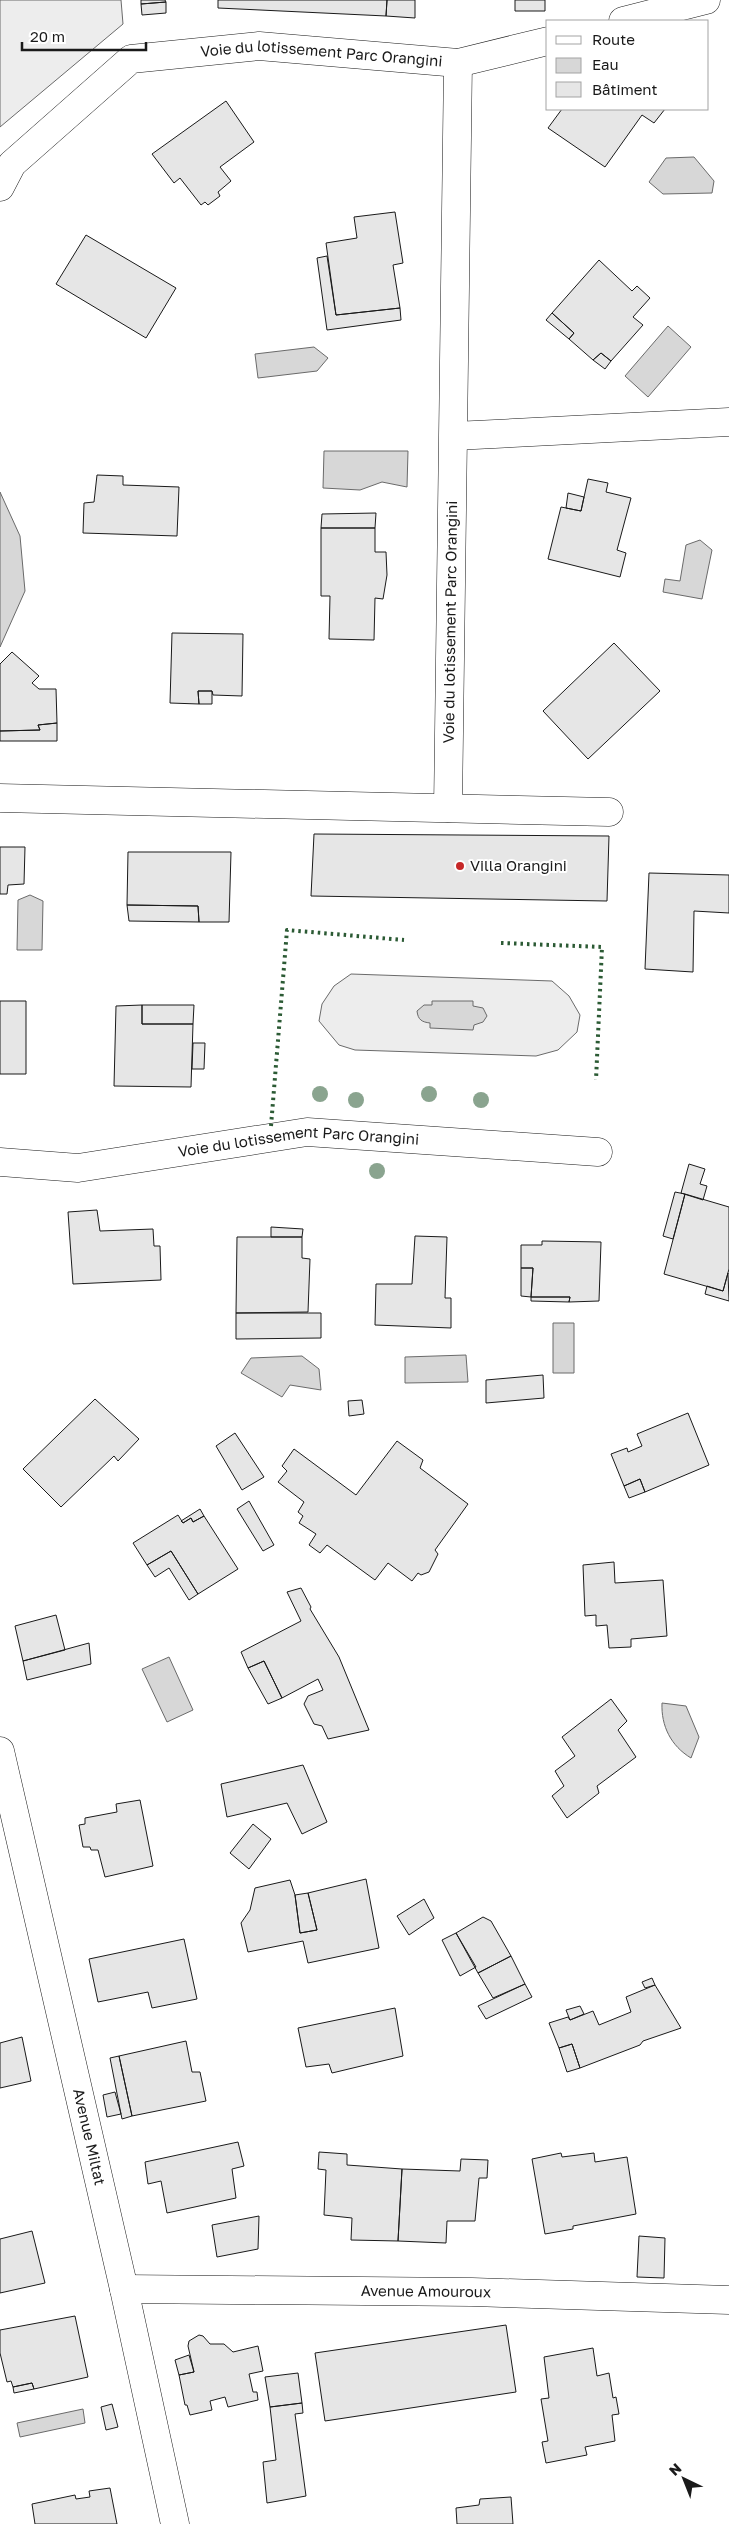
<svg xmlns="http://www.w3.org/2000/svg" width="729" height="2524" font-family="'Golos Text',sans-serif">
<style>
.built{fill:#ededed;stroke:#6a6a6a}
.water{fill:#d7d7d7;stroke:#6a6a6a}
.building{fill:#e6e6e6;stroke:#1a1a1a}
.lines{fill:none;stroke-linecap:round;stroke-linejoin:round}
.street-casing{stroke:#1a1a1a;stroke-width:29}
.street{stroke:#fff;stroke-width:28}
.hedge{stroke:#2b5a34;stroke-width:4;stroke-dasharray:2.5 4;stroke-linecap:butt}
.tree{fill:#8aa48f}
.poi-dot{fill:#c62828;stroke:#fff;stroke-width:2}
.labels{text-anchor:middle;stroke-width:4;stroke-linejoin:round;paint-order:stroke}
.street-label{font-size:15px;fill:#1a1a1a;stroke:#fff}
.poi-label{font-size:15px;fill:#1a1a1a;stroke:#fff;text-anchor:start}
</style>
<rect width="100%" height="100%" fill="#fff"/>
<path class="built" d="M0 0H121L123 24 0 127Z
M351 974 552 981 569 996 580 1015 577 1032 558 1050 536 1056 355 1050 339 1045 319 1021 322 1004 334 986Z"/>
<path class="water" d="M694 157 714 181 712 193 663 194 649 182 666 158Z
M668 326 691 347 648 397 625 376Z
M314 347 328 358 317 371 258 378 255 354Z
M324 451H408L407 487 382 482 360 490 323 488Z
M0 492 20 536 25 591 0 647Z
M700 540 712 550 702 599 663 592 665 579 680 581 686 545Z
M30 895 43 901 42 950H17L18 900Z
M432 1001H473V1006L483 1008 487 1016 483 1022 474 1025 473 1030 430 1028V1023C422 1022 418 1020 417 1011L424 1005H432Z
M553 1323H574V1373H553Z
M466 1355 468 1382 405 1383V1357Z
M302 1356 319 1369 321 1390 290 1385 282 1397 241 1373 251 1358Z
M169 1657 193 1710 167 1722 142 1669Z
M662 1703 686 1706 699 1737 691 1758C671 1746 661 1726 662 1703Z
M83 2409 85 2423 20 2437 17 2423Z"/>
<path class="building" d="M141 0H165L166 2 141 4Z
M218 0H387L386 16 218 8Z
M387 0H415V18L386 16Z
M515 0H545V11H515Z
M166 2V13L142 15 141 4Z
M226 101 254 142 220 167 231 181 218 192 220 196 208 205 205 202 201 205 180 178 174 183 152 154Z
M562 109H665L654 123 642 115 605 167 548 128Z
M395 212 403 263 393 265 400 308 336 315 326 243 357 238 354 217Z
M86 235 176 288 146 338 56 284Z
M327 256 336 315 400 308 401 320 327 330 317 258Z
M599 260 632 291 637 286 650 298 633 317 643 325 611 361 601 353 593 360 569 339 574 333 552 313Z
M552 313 574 333 569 339 546 320Z
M601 353 611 361 605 369 593 360Z
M97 475 123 476V485L179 487 177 536 83 533 84 503 94 502Z
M588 479 608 483 606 492 631 498 617 550 626 553 620 577 548 559 561 507 581 511Z
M568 493 584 497 581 511 566 508Z
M376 513 375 528H321L322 514Z
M321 528H375V552H386L387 575 383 599 375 598 374 640 329 639 330 596H321Z
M172 633 243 634 242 696 213 695 212 691H198L199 704 170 703Z
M614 643 660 691 588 759 543 711Z
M12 652 39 676 32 683 39 689H56L57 723 38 725 40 730 0 731V664Z
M198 691H212V704H199Z
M57 723V741H0V731L40 730 38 725Z
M314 834 609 836 607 901 311 896Z
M0 847H25L24 884 8 885 7 894H0Z
M128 852H231L229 922H199L198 906 127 905Z
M649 873 729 875V913L694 911 693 972 645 969Z
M127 905 198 906 199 922 129 921Z
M0 1001H26V1074H0Z
M142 1005H194L193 1024H142Z
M142 1005V1024H193L191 1087 114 1086 116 1006Z
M193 1043H205L204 1069H192Z
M689 1164 705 1169 700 1184 707 1186 703 1200 681 1193Z
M675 1192 685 1194 673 1239 663 1236Z
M685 1194 729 1207V1269L723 1291 664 1274Z
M97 1210 100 1231 153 1229 154 1246H160L161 1280 73 1284 68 1212Z
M271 1227 303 1229 302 1237H271Z
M415 1236 447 1237 445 1298H451V1328L375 1325 376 1284H412Z
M237 1237H302V1258L310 1259 308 1312 236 1313Z
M542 1241 601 1242 599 1301 569 1302 570 1297H531L533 1268H521V1245H542Z
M521 1268H533L531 1297 521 1296Z
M728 1273 729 1301 705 1294 707 1286 723 1291Z
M531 1297H570L569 1302 531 1301Z
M236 1313H321V1338L236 1339Z
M543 1375 544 1398 486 1403V1380Z
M95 1399 139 1439 118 1461 114 1456 61 1507 23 1469Z
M362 1400 364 1414 349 1416 348 1401Z
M688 1413 709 1465 645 1492 640 1479 624 1486 611 1454 627 1448 628 1452 642 1446 637 1434Z
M235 1433 264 1477 242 1490 216 1446Z
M397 1441 423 1460 420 1468 468 1504 435 1550 438 1554 429 1572 421 1575 418 1573 412 1581 388 1563 375 1580 327 1545 320 1553 309 1545 316 1534 299 1523 303 1516 298 1512 304 1502 278 1482 287 1471 282 1466 294 1449 356 1495Z
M640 1479 645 1492 629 1498 624 1486Z
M249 1501 274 1545 263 1551 237 1509Z
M200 1509 204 1516 193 1522 191 1518 183 1523 181 1521Z
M178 1515 183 1523 191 1518 193 1522 204 1516 238 1569 198 1594 171 1551 147 1565 133 1543Z
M171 1551 198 1594 189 1600 169 1568 155 1577 147 1565Z
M614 1562 615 1583 663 1580 667 1636 631 1639V1647L609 1648 607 1625 596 1626V1615L585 1616 583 1565Z
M301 1588 311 1607 310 1609 339 1657 369 1730 328 1739 322 1726 314 1724 304 1704 308 1696 323 1690 318 1679 282 1698 264 1661 248 1668 241 1652 301 1621 287 1592Z
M56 1615 65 1650 23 1661 15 1626Z
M89 1643 91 1664 27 1680 23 1661Z
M264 1661 282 1698 268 1704 248 1668Z
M611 1699 627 1721 618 1730 636 1757 597 1786 599 1793 567 1818 552 1796 564 1786 555 1771 575 1756 562 1737Z
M303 1765 327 1822 302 1834 287 1803 227 1817 221 1784Z
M140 1800 153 1866 105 1877 98 1850H91L90 1847H83L79 1825 85 1824V1818L117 1812 116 1804Z
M253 1824 271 1839 249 1869 230 1853Z
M366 1879 379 1948 308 1963 303 1941 248 1952 241 1923 250 1910 255 1888 290 1880 295 1895 300 1933 317 1930 308 1893Z
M308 1893 317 1930 300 1933 295 1895Z
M424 1899 434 1918 409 1935 397 1916Z
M483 1917 491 1921 511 1956 478 1973 456 1933Z
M456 1933 476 1967 460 1976 442 1940Z
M184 1939 197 1999 152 2008 148 1992 98 2002 89 1959Z
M511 1956 525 1984 493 1998 478 1973Z
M652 1978 655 1985 645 1988 642 1982Z
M525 1984 532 1997 486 2019 478 2006Z
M655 1985 681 2028 643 2041 640 2045 580 2068 572 2044 559 2048 549 2023 568 2017 570 2020 593 2011 599 2025 631 2012 626 1997Z
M580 2006 584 2014 570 2020 566 2010Z
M395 2008 403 2056 332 2073 329 2064 306 2067 298 2028Z
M22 2037 31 2081 0 2088V2043Z
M186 2041 192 2072H200L206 2101 132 2116 119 2056Z
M572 2044 580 2068 567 2072 559 2048Z
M119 2056 132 2116 122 2119 110 2058Z
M115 2092 121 2114 107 2117 103 2095Z
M238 2142 244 2166 232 2169 236 2198 167 2213 161 2181 148 2184 145 2162Z
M319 2152 347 2154V2165L402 2169 398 2241 351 2240 352 2218 324 2215 326 2170 318 2169Z
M561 2153 562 2157 594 2153 595 2162 627 2157 636 2214 573 2226V2229L545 2234 532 2159Z
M461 2159 488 2160 487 2178H479L475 2221H447L446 2243 398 2241 402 2169 460 2171Z
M259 2216 258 2249 217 2257 212 2225Z
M32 2231 45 2283 0 2293V2239Z
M639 2236 665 2238 664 2278 637 2277Z
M75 2316 88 2377 34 2389 32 2383 13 2387 11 2381 7 2382 0 2353V2330Z
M506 2325 516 2392 325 2421 315 2353Z
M199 2335 203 2336 210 2344H224L233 2352 258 2346 263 2371 249 2374 253 2392H257L258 2400 228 2407 225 2397 210 2401 212 2410 190 2415 187 2405H185L179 2375 194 2372 188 2346 189 2341Z
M593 2348 597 2376 609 2373 613 2398 616 2397 619 2414 612 2415 615 2441 585 2447 587 2455 546 2463 542 2442 548 2441 541 2399 549 2398 544 2357Z
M189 2355 194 2372 179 2375 175 2360Z
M298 2373 302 2403 270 2407 265 2377Z
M32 2383 34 2389 14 2393 13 2387Z
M302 2403 303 2413 295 2414 306 2496 267 2503 263 2462 276 2460 270 2407Z
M112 2404 118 2427 106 2430 101 2407Z
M110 2488 117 2524H35L32 2504 75 2495 76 2499 90 2497 89 2491Z
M511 2497 513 2524H457L456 2508 479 2505 480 2499Z"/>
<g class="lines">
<defs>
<g id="street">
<path d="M623 21 706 0"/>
<path id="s1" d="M0 187 12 164 131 59 259 46 458 63 548 41"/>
<path d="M454 436 729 422"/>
<path d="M0 798 609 812"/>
<path id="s2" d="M448 808 458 63"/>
<path id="s3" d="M0 1162 78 1168 307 1132 598 1152"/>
<path id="s4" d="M0 1751 124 2289 175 2524"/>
<path id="s5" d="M124 2289 472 2292 729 2300"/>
</g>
</defs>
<use href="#street" class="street-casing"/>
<use href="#street" class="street"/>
<path class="hedge" d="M501 943 602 947 596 1080
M271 1126 287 930 404 940"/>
</g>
<g class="tree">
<circle cx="320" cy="1094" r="8"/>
<circle cx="429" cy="1094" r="8"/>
<circle cx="356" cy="1100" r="8"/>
<circle cx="481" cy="1100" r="8"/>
<circle cx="377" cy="1171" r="8"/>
</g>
<circle class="poi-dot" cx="460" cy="866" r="5"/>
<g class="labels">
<g class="street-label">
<text dy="5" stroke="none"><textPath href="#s1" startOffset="376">Voie du lotissement Parc Orangini</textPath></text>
<text dy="5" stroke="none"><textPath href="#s2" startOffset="186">Voie du lotissement Parc Orangini</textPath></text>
<text dy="5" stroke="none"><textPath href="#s3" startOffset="301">Voie du lotissement Parc Orangini</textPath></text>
<text dy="5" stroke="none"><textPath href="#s4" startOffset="396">Avenue Miltat</textPath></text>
<text dy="5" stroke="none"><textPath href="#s5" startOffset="302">Avenue Amouroux</textPath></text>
</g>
<g class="poi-label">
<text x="470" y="871">Villa Orangini</text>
</g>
</g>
<rect x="546" y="20" width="162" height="90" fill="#ffffff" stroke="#a3a3a3"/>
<rect x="556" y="36" width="25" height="8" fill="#ffffff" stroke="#a3a3a3"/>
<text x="592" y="45" font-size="15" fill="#1a1a1a">Route</text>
<rect x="556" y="58" width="25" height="15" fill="#d7d7d7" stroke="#a3a3a3"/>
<text x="592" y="70" font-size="15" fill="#1a1a1a">Eau</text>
<rect x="556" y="82" width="25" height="15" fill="#e6e6e6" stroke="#a3a3a3"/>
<text x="592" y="95" font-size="15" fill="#1a1a1a">Bâtiment</text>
<g transform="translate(684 2479) rotate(317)" stroke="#ffffff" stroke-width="4" paint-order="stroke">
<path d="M0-4L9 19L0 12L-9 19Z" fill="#1a1a1a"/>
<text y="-8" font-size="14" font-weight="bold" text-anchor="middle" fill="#1a1a1a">N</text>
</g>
<path d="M22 42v8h124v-8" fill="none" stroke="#1a1a1a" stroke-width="2.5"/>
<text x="30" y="42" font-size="15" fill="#1a1a1a" stroke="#ffffff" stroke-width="4" paint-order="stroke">20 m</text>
</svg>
